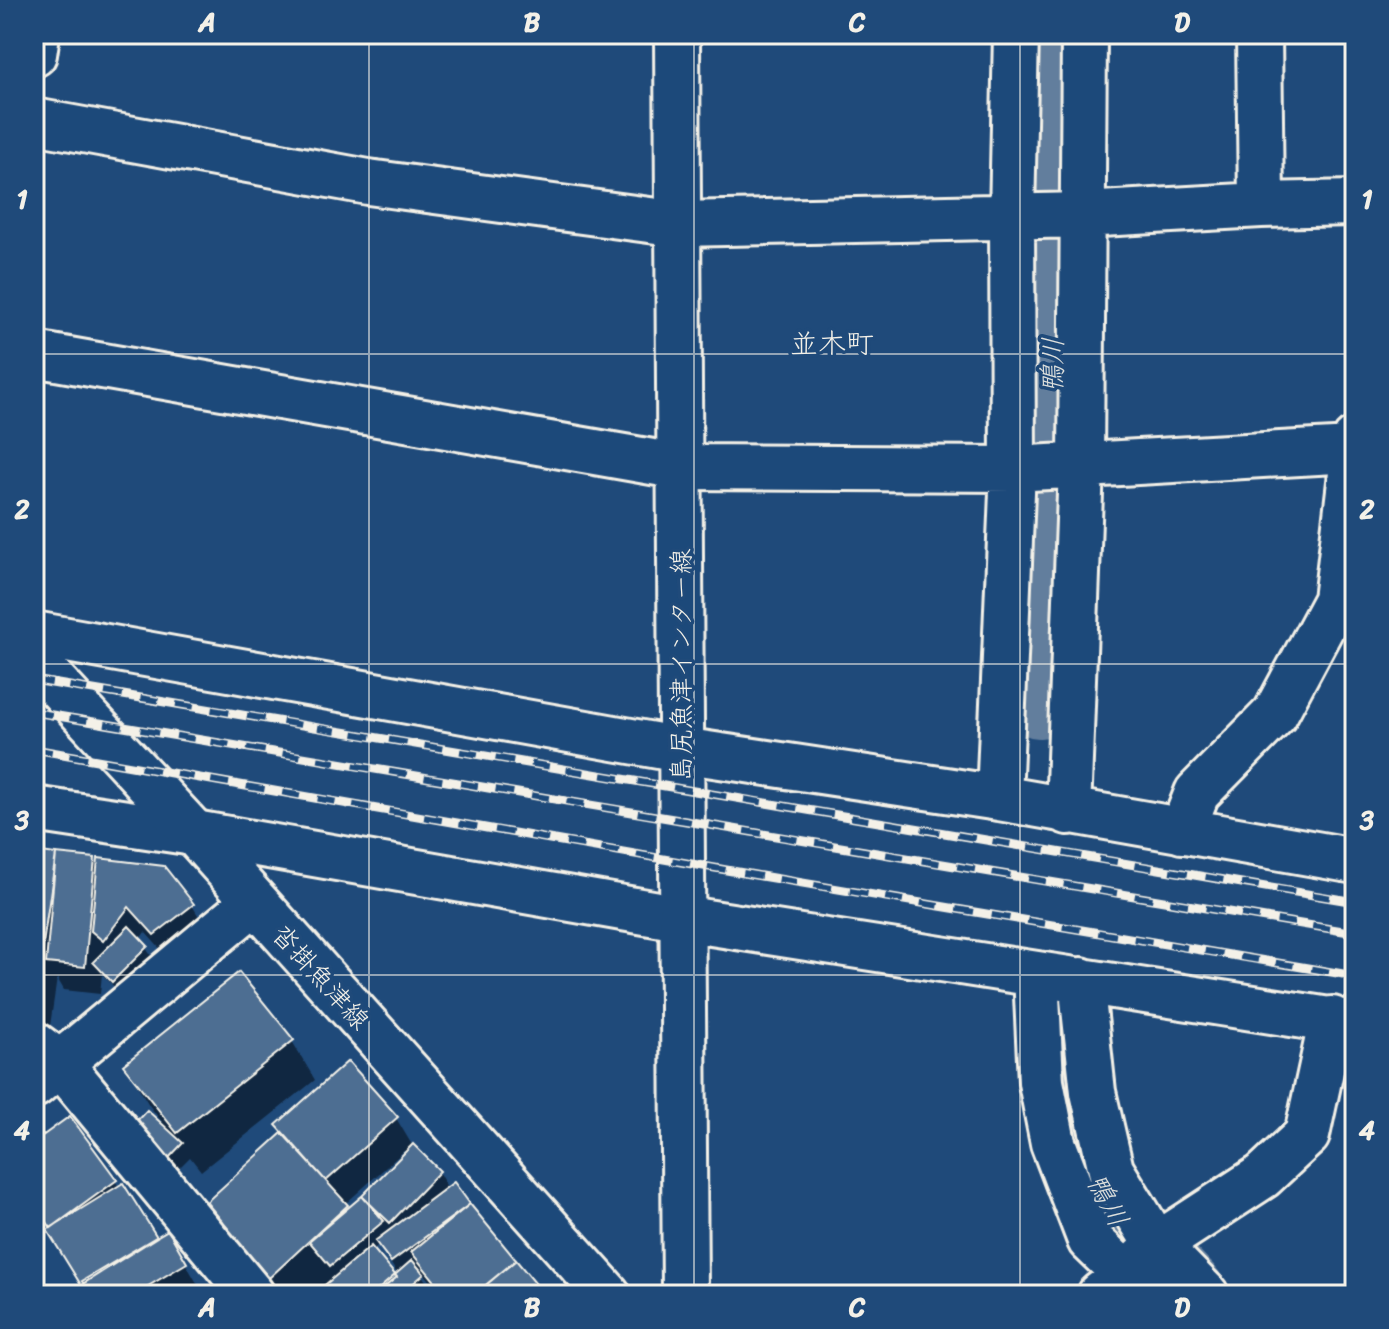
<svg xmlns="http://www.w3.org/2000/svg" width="1389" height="1329" font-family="Sriracha,'Klee One',sans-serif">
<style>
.shadow{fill:#0007;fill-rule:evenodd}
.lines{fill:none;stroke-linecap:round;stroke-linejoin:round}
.river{stroke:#627e9d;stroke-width:86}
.building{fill:#4d6e92;stroke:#f4f1e8;stroke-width:2}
.minor-casing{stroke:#f4f1e8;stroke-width:50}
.major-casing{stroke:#f4f1e8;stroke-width:50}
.minor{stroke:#1f4a7a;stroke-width:44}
.major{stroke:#1f4a7a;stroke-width:44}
.rail-casing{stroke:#f4f1e8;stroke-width:9}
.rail{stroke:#1f4a7a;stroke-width:6;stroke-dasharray:18;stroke-linecap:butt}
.grid{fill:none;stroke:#f4f1e8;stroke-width:2;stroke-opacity:0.55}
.labels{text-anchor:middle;stroke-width:7;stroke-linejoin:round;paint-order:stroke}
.street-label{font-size:26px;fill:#f4f1e8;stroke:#1f4a7a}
.neighbourhood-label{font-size:28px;fill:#f4f1e8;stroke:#1f4a7a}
.water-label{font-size:28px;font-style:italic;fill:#dee0dd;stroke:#1f4a7a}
.neatline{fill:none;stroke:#f4f1e8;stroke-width:3}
.grid-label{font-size:26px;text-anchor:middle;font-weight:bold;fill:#f4f1e8}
</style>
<rect width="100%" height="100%" fill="#1f4a7a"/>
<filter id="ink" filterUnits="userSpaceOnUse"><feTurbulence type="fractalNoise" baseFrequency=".0125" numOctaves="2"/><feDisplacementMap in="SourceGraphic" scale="16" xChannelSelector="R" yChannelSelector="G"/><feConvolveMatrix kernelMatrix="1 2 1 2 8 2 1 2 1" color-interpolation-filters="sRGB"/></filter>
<g filter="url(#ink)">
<path class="shadow" d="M34 853 94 860 99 868 192 905 208 932 171 961 145 932 140 939 154 960 120 993 102 974 100 994 64 990 57 978 50 1026 34 1023Z
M292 1041 315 1080 201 1171 190 1157 173 1174 140 1142 165 1126 149 1105 126 1066Z
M396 1118 412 1145 439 1173 448 1189 454 1185 541 1295H442L424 1273 422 1275 430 1288 424 1295H403L416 1284 413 1281 403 1290V1295H274L228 1245 205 1206 284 1134 279 1126ZM404 1151 406 1154 349 1210 345 1204ZM379 1244 398 1275 400 1284 372 1251Z
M34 1144 115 1181 156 1240 168 1233 201 1290 193 1295H89L65 1258 52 1230 34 1205Z"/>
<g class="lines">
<path class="river" d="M1040 695 1052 380 1055 34
M1065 1086 1077 1137 1115 1224 1183 1295"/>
</g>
<path class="building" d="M34 851 56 854 35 1000H34Z
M56 854 95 858 85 967 46 963Z
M98 858 164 866 194 904 154 935 129 907 103 941 91 931Z
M129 926 148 946 112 982 93 962Z
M239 972 294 1040 177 1133 123 1065Z
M348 1061 398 1117 326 1181 276 1125Z
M147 1110 183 1143 165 1162 130 1128Z
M70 1116 117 1180 51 1228 34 1203V1142Z
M282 1133 348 1205 269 1278 203 1205Z
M413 1144 440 1171 390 1223 362 1196Z
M454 1182 470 1204 391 1262 375 1241Z
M123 1183 157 1237 81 1285 47 1230Z
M362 1196 384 1221 330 1266 309 1241Z
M470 1204 516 1260 474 1295H446L411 1252Z
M168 1230 187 1263 133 1295H90L82 1281Z
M371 1246 397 1277 375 1295H313Z
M412 1260 424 1274 400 1295H372Z
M516 1260 540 1289 534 1295H496L487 1284Z"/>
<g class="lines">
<defs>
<path id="minor" d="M1259 34 1261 205
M34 54 37 34
M34 121 368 182 679 224 1082 215 1261 205 1355 203
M34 354 681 467 1013 469 1353 450
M34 634 681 750 999 798 1355 861
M999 798 1013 469 1012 215 1016 34
M34 809 194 833 680 918 1355 1024
M1068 812 1081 467 1084 34
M1182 831 1197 793 1275 714 1336 600 1355 440
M1036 974 1041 1082 1053 1143 1090 1240 1147 1295
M1081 980 1093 1092 1111 1170 1157 1245 1206 1295
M34 1044 60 1063 252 1295
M34 1085 254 902
M1100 1295 1127 1274 1157 1245 1263 1176 1307 1135 1332 1019"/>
<path id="major" d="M677 34C681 454 680 875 685 1295
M34 660 194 833 608 1295"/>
</defs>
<use href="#minor" class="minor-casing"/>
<use href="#major" class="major-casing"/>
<use href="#minor" class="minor"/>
<use href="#major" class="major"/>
<defs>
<path id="rail" d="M34 680 1355 902
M34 712 1355 933
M34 749 755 875 1355 976"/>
</defs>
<use href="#rail" class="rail-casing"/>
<use href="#rail" class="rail"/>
</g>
</g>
<path class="grid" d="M369 34V1295M694 34V1295M1020 34V1295M34 354H1355M34 664H1355M34 975H1355"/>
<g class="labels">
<g class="street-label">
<text transform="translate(681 665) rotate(-90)" y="9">島尻魚津インター線</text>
<text transform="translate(321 977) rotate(48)" y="9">沓掛魚津線</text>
</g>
<g class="neighbourhood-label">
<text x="832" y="353">並木町</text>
</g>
<g class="water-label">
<text transform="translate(1052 365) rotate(-89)" y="10">鴨川</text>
<text transform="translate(1108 1200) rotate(62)" y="10">鴨川</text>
</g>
</g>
<rect width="1389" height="1329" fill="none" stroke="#1f4a7a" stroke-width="88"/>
<rect x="44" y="44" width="1301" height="1241" class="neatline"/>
<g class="grid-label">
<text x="207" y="31">A</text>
<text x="532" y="31">B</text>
<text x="857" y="31">C</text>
<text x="1182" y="31">D</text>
<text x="22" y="208">1</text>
<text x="1367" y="208">1</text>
<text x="22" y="518">2</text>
<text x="1367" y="518">2</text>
<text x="22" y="829">3</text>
<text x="1367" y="829">3</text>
<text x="22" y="1139">4</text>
<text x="1367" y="1139">4</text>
<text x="207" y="1316">A</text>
<text x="532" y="1316">B</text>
<text x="857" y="1316">C</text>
<text x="1182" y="1316">D</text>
</g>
</svg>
